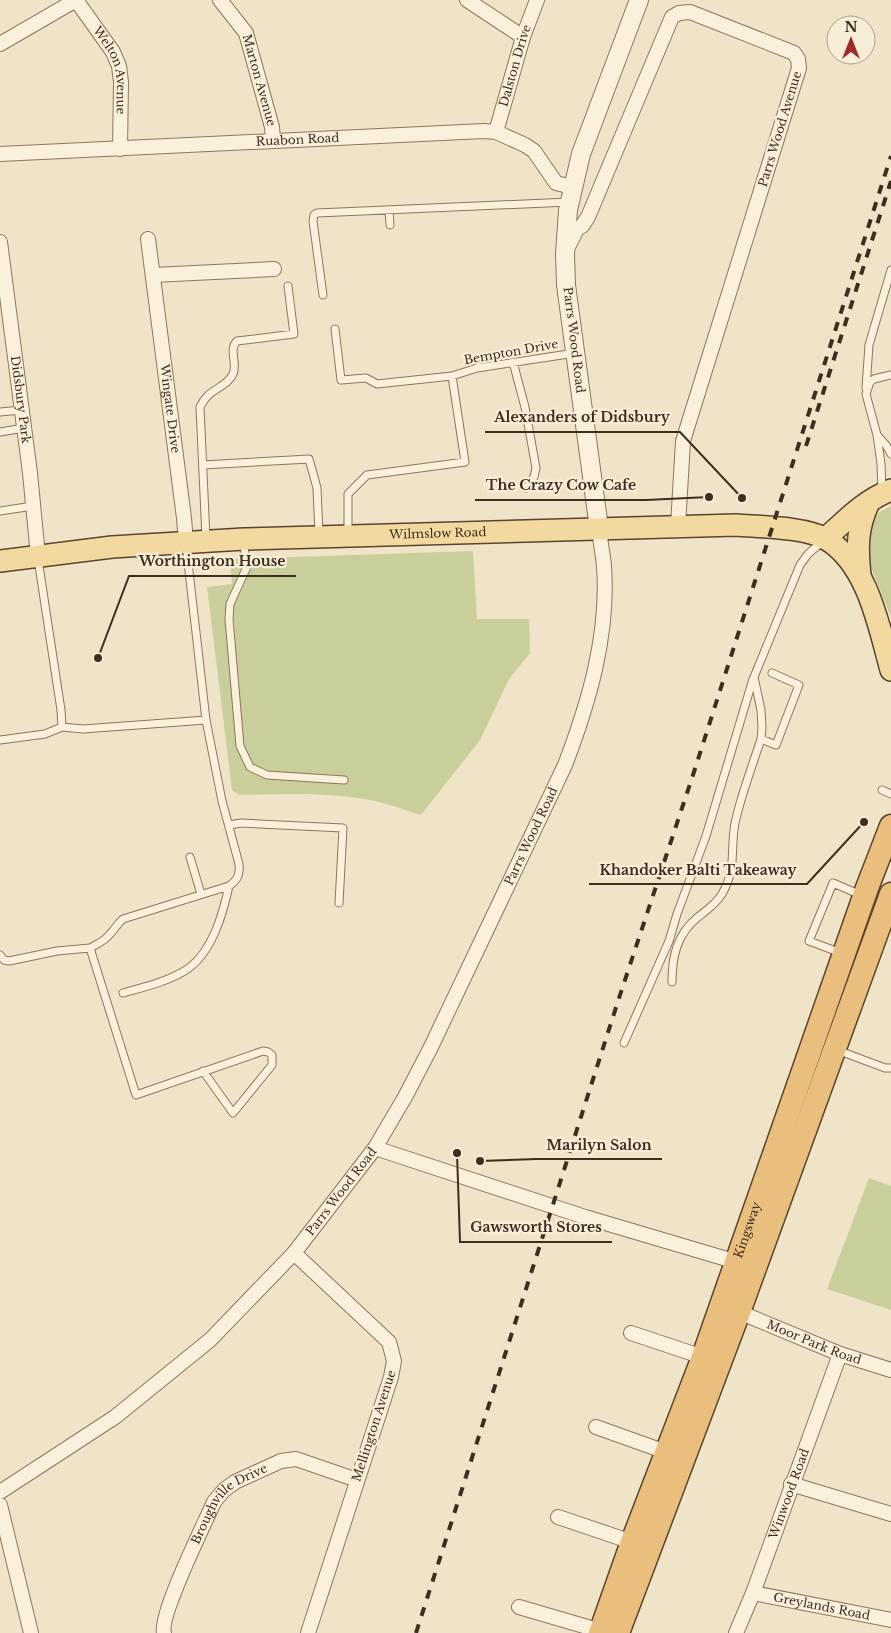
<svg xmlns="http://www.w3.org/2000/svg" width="891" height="1633" font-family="'Libre Baskerville',serif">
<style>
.green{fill:#c9cf9b}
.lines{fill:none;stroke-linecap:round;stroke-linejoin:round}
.service-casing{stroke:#8d765c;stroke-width:9}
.minor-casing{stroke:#8d765c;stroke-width:16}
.tertiary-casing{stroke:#8d765c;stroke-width:20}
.primary-casing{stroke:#5b4430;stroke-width:24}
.trunk-casing{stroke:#5b4430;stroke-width:25}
.service{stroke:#faf1dc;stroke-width:7}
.minor{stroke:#faf1dc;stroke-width:14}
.tertiary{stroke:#faf1dc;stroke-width:18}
.primary{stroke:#f3d9a0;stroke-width:21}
.trunk{stroke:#eabe7c;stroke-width:22}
.rail{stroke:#3d2e20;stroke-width:4;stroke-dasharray:9 9;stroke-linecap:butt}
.labels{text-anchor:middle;stroke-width:4.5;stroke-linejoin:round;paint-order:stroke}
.street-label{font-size:12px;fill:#3d2e20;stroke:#f7eed8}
.leader{fill:none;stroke:#3d2e20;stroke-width:2}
.callout-dot{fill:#3d2e20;stroke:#f7eed8;stroke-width:2}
.callout-label{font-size:14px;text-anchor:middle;font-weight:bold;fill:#3d2e20;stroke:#f7eed8;stroke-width:4.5;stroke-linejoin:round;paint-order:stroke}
</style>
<rect width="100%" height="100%" fill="#f0e4c8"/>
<path class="green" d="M891 506V617L862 545 874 515Z
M473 551 477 619H529L530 653 509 679 480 740 421 815C404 810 387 803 370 800 326 792 283 794 239 795L232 790 207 587 232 584 230 559Z
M869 1178 891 1186V1310L827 1289Z"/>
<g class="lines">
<defs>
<path id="service" d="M389 210 390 225
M323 295 313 221 314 215 317 213 569 202
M335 329 341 380 366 378 377 384 452 376 477 368 575 353
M513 362 525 407 536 468 534 477 526 488
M866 388 869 345 891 270
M0 412 21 410
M0 432 24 428
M877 435 886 445 891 454
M203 465 309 459 317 488 319 534
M882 491 881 464 877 435 866 394 870 382 874 379 891 375
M0 511 33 506
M348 535V494L367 475 465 462 452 376
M206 538 200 407C209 387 226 389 233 374 238 363 228 350 237 341L294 334 288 286
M244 542 246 569 230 604 229 619 240 746 250 767 267 775 344 780
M38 559 61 710 62 727
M761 739 776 745 799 685 772 673
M0 740 45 734 62 727 83 729 206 720
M882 790 891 794
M229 825 241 823 343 828 339 903
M190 857 201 894
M90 948C97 944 105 941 110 934 115 929 117 924 123 919L229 886C238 880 240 874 239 864L222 801 206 720 186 545
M841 953 809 941 833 883 861 895
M0 955 4 960 9 961 57 951 90 948 136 1095 263 1051 268 1052 272 1055V1065L233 1113 203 1071
M672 982C672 956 677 934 698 917 707 910 716 904 722 894 737 868 730 849 735 823 741 795 752 767 761 739L762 728 761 710 754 677 800 565 808 554 823 541
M123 993C145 987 170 981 189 968 213 950 223 913 229 886
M624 1043 669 941 677 914 706 836 753 679
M837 1050 885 1068H891"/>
<g id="minor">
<path id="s1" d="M76 0 113 52 119 66 121 82 120 149"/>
<path id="s2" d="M220 0 246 33 272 127 273 140"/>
<path d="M467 0 523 37"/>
<path d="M0 44 76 0"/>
<path id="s3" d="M496 132 523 37 537 0"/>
<path id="s4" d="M0 154 484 131 496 132 525 145 534 151 556 183 572 187"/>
<path id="s5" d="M148 239 184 518 186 542"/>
<path id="s6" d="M0 242 30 473 38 556"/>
<path d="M567 249 577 229 582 226 588 217 672 17 679 13 690 12 794 53 798 59 799 68 683 441 678 526"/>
<path d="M153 275 274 269"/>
<path d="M375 1148 585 1217 737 1262"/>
<path d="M294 1253 389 1342 394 1361 391 1377 308 1633"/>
<path id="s7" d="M739 1312 840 1354 891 1370"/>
<path d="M631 1333 703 1357"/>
<path d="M596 1427 666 1452"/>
<path d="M791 1484 891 1514"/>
<path id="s8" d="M0 1492 115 1417 210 1340 294 1253 375 1148 405 1097 431 1047 565 765C589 702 609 635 604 566 603 554 600 541 599 528"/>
<path d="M0 1505 31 1633"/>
<path d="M558 1517 632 1542"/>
<path id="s9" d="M753 1593 891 1620"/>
<path d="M519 1607 601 1631"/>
<path id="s10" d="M164 1633C159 1615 204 1525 214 1502L224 1490 235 1482 281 1461 296 1459 357 1480"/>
<path id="s11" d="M736 1633 753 1593 840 1354"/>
</g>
<path id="tertiary" d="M599 528 566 285 565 254 568 210 581 154 639 0"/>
<g id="primary">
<path d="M825 539C846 520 865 500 891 490"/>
<path id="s12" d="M0 561 112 547 244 539 736 525C761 527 805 527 826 539 868 564 879 627 891 670"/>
<path d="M860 575C857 546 857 528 869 502"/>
</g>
<g id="trunk">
<path id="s13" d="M600 1633 632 1542 703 1357 867 888 891 826"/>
<path d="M618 1633 739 1312 891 894"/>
</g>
</defs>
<use href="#service" class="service-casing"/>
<use href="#minor" class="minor-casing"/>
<use href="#tertiary" class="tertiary-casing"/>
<use href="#primary" class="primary-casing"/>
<use href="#trunk" class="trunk-casing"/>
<use href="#service" class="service"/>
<use href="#minor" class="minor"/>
<use href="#tertiary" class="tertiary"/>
<use href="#primary" class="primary"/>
<use href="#trunk" class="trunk"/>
<path class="rail" d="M806 446 891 181
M416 1633 619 998 693 775 891 156"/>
</g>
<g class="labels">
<g class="street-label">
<text dy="4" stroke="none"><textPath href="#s3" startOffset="69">Dalston Drive</textPath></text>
<text dy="4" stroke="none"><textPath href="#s1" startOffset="81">Welton Avenue</textPath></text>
<text dy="4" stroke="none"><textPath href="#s2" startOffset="91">Marton Avenue</textPath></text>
<text transform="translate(780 129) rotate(-73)" y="4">Parrs Wood Avenue</text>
<text dy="4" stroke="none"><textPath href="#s4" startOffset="298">Ruabon Road</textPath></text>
<text transform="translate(574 340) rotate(83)" y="4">Parrs Wood Road</text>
<text transform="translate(511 352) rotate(-10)" y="4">Bempton Drive</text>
<text dy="4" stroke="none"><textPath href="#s6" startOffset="159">Didsbury Park</textPath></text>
<text dy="4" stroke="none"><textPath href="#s5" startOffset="171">Wingate Drive</textPath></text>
<text dy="4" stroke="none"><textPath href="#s12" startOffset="439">Wilmslow Road</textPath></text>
<text dy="4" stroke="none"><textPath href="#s8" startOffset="862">Parrs Wood Road</textPath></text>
<text dy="4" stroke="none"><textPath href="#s8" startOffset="458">Parrs Wood Road</textPath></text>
<text dy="4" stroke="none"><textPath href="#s13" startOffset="429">Kingsway</textPath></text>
<text dy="4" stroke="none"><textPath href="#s7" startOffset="81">Moor Park Road</textPath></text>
<text transform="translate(374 1426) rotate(-72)" y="4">Mellington Avenue</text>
<text dy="4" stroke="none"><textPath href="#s11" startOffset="149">Winwood Road</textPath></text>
<text dy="4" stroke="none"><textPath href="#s10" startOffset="150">Broughville Drive</textPath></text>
<text dy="4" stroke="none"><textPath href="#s9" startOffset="70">Greylands Road</textPath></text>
</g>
</g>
<path class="leader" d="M742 498L680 432H485M709 497L646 500H475M98 658L129 576H296M864 822L807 884H589M480 1161L536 1159H662M457 1153L460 1242H612"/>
<g class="callout-dot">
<circle cx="742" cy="498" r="5"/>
<circle cx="709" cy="497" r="5"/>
<circle cx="98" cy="658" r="5"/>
<circle cx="864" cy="822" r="5"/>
<circle cx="480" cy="1161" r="5"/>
<circle cx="457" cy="1153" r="5"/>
</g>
<g class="callout-label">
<text x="582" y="422">Alexanders of Didsbury</text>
<text x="561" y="490">The Crazy Cow Cafe</text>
<text x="212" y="566">Worthington House</text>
<text x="698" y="875">Khandoker Balti Takeaway</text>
<text x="599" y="1150">Marilyn Salon</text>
<text x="536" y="1232">Gawsworth Stores</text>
</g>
<g transform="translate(851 40)"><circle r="24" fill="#f7eed8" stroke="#ada18e"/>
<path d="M0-4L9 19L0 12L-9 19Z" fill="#9e2a2b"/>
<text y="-8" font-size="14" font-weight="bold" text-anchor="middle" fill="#3d2e20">N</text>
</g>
</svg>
